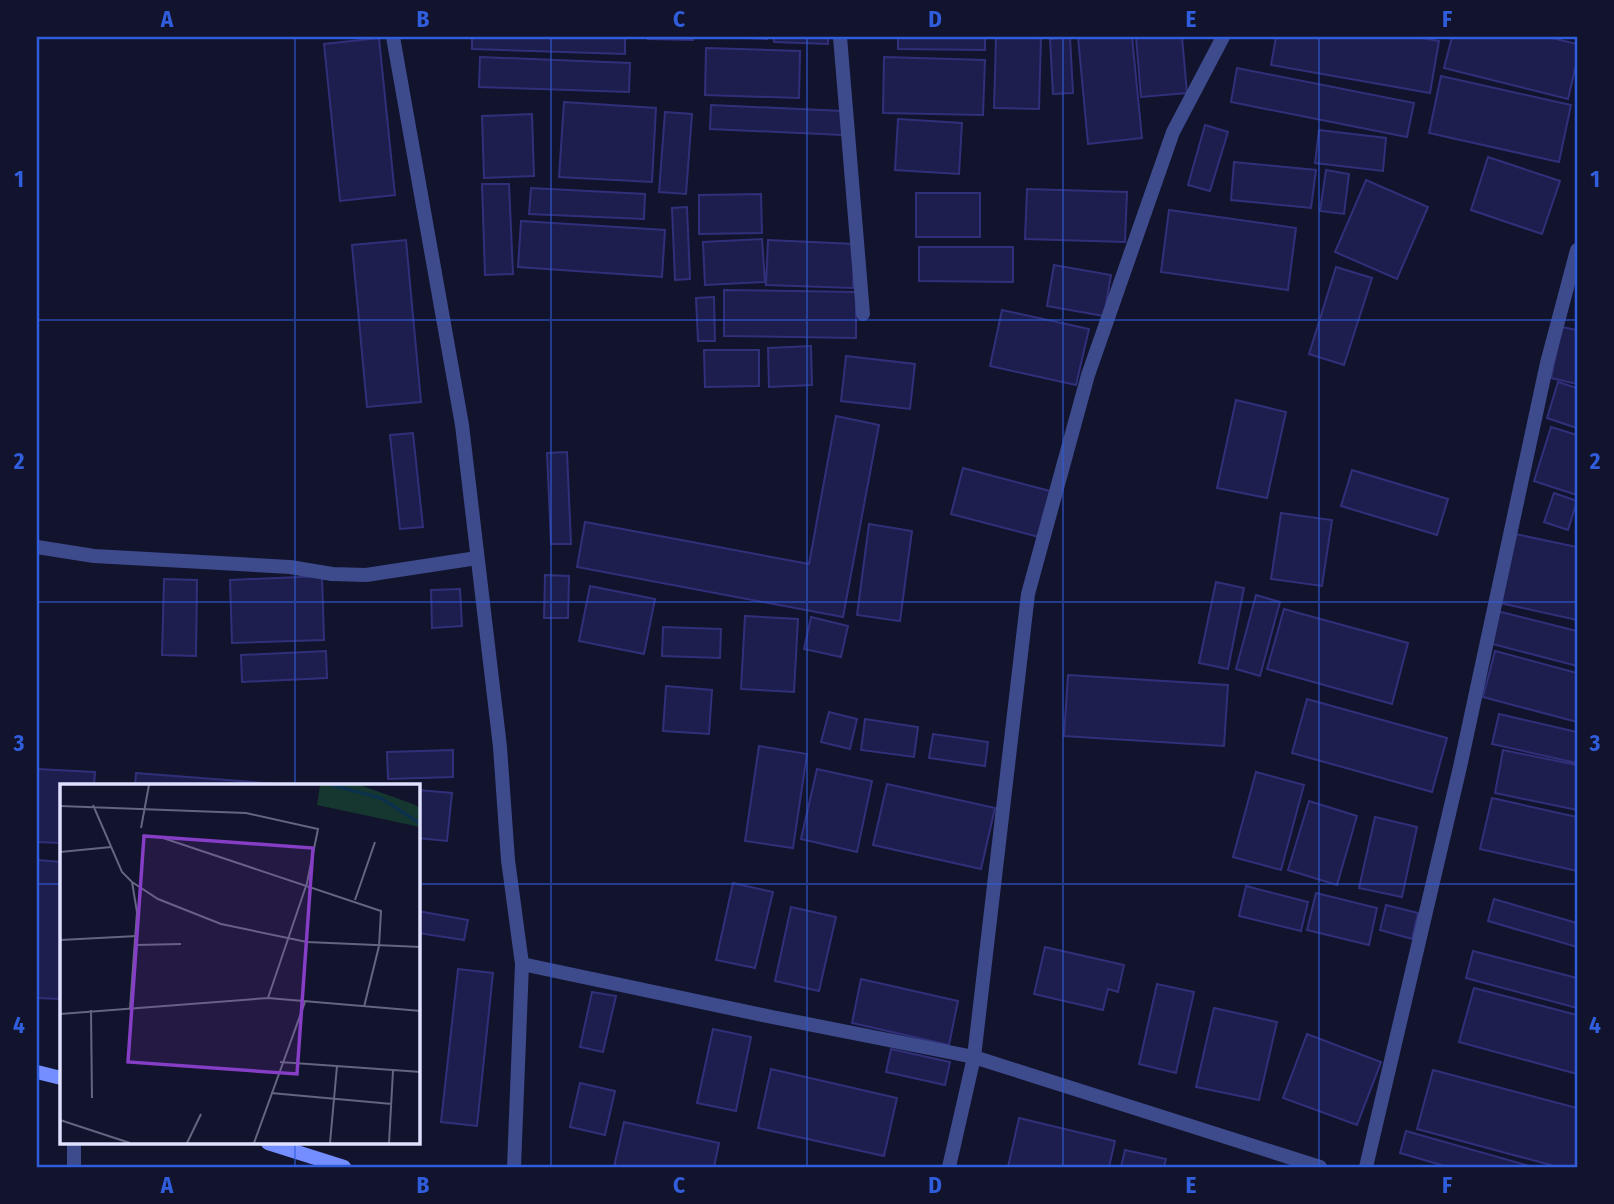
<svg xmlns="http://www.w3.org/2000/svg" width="1614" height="1204" font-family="'Fira Sans Condensed',sans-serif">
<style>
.building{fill:#1e1e4e;stroke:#30307a;stroke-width:2}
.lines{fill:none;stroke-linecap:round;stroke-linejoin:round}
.lane{stroke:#3d4a8c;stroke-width:14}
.street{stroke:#3d4a8c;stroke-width:14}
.secondary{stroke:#758eff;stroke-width:14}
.grid{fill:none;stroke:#305ddc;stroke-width:2;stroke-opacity:0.55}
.inset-river{fill:none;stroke:#0b314d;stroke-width:3.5}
.inset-road{fill:none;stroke:#646581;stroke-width:2}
.view{fill:#853ec5;fill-opacity:0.15;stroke:#853ec5;stroke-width:3.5}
.inset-edge{fill:none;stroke:#dee1ff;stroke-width:3.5}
.neatline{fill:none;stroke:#305ddc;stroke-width:2.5}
.grid-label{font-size:23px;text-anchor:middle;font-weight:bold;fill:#305ddc}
</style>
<rect width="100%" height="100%" fill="#12132d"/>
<path class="building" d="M472 37H625V54L472 49Z
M648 37H693V40L648 39Z
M724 37H767V39Z
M774 37H828V44L774 42Z
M898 37H985V50L898 49Z
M996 37H1041L1039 109 994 108Z
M1070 37 1073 93 1053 94 1050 39Z
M1078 37H1132L1142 138 1088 144Z
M1136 37H1182L1187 93 1141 97Z
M1276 37H1417L1439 41 1430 93 1271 65Z
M1452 37H1548L1577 44V61L1568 99 1444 68Z
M379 38 395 195 340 201 324 44Z
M706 48 800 51 799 98 705 95Z
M480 57 630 63 629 92 479 87Z
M884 57 985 60 983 115 883 113Z
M1237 68 1414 103 1407 137 1231 102Z
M1441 76 1571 105 1559 162 1429 133Z
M564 102 656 108 652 182 559 177Z
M711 105 843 111 842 135 710 129Z
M665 112 692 114 686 194 659 192Z
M532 114 534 176 484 178 482 116Z
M898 119 962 123 959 174 895 170Z
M1205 125 1228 132 1210 191 1188 185Z
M1319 130 1386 138 1383 171 1315 163Z
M1488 157 1560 181 1542 234 1471 210Z
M1234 162 1316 170 1311 208 1231 200Z
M1326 170 1349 174 1344 214 1320 211Z
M1366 180 1428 207 1397 279 1335 252Z
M482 184H509L513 274 485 275Z
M531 188 645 194 644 219 529 214Z
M1027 189 1127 192 1125 242 1025 239Z
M916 193H980V237H916Z
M761 194 762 233 699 234V195Z
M687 207 690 279 675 280 672 208Z
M1169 210 1296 228 1288 290 1161 272Z
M521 221 665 230 662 277 518 267Z
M762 239 765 282 705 285 703 242Z
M406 240 421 402 367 407 352 245Z
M768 240 855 244 853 288 766 285Z
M919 247H1013V282L919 281Z
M1054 265 1111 275 1104 316 1047 306Z
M1336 267 1372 278 1344 365 1309 354Z
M724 290 856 292V338L724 336Z
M714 297 715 341H698L696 298Z
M1002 310 1089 329 1076 385 990 366Z
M1562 327 1577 330V384L1551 378Z
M811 346 812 385 769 387 768 348Z
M704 350H759V386L705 387Z
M846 356 915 364 910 409 841 401Z
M1558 382 1577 388V428L1547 418Z
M1236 400 1286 412 1267 498 1217 488Z
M836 416 879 425 843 617 577 567 585 522 809 564Z
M1551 427 1577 435V495L1534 481Z
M413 433 423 527 400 529 390 435Z
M567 452 571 544H551L547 453Z
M963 468 1050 491 1039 537 951 514Z
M1352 470 1448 499 1437 535 1341 506Z
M1554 493 1577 501 1568 530 1544 522Z
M1281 513 1332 520 1322 586 1271 579Z
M869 524 912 531 900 621 857 615Z
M1515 534 1577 547V620L1500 603Z
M545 575 569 576 568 618H544Z
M322 576 324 640 232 643 230 580Z
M164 579 197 580 196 656 162 655Z
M1216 582 1244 588 1228 669 1199 663Z
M590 586 655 599 644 654 579 641Z
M460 589 462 626 432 628 431 590Z
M1256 595 1280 602 1260 676 1236 669Z
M1284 609 1408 643 1392 704 1267 669Z
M1497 611 1577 631V666L1489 643Z
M745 616 798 619 794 692 741 689Z
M811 617 848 626 841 657 804 649Z
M663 627 721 629 720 658 662 656Z
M326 651 327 678 242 682 241 655Z
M1495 651 1577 673V722L1483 697Z
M1068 675 1228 685 1224 746 1064 736Z
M666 686 712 690 709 734 663 731Z
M1307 699 1447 738 1432 792 1292 753Z
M829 712 857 719 850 749 821 742Z
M1499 714 1577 732V763L1492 744Z
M865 719 918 727 914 757 861 750Z
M933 734 988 742 985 766 929 758Z
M759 746 807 754 793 848 745 841Z
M453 750V777L388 779 387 752Z
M1503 750 1577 765V810L1495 793Z
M37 769 95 772 94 786H61V843L37 842Z
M817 769 872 781 857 852 801 839Z
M1256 772 1304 785 1281 870 1233 857Z
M136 773 291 785V786H135Z
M887 784 995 808 981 869 873 845Z
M418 790 452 793 447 841 418 838Z
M1492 798 1577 817V871L1480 849Z
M1309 801 1357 816 1337 885 1288 870Z
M1375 817 1417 827 1402 897 1359 888Z
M37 860 61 862V999L37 998Z
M733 883 773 892 755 968 716 960Z
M1246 886 1308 902 1301 931 1239 916Z
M1316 893 1377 908 1369 945 1307 930Z
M1494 899 1577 923V947L1488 921Z
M1386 905 1418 913 1412 939 1380 930Z
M791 907 836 917 819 991 775 981Z
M418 911 468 920 464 940 418 933Z
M1045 947 1124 965 1118 992 1108 989 1103 1010 1034 994Z
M1473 951 1577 978V1008L1466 978Z
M458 969 493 973 477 1126 441 1122Z
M861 979 958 1001 949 1045 852 1023Z
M1157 984 1194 992 1176 1073 1139 1064Z
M1474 988 1577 1015V1074L1459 1042Z
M592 992 616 996 603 1052 580 1047Z
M1214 1008 1277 1022 1259 1100 1196 1087Z
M713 1029 751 1037 736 1111 697 1103Z
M1307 1034 1381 1062 1357 1125 1283 1098Z
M891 1049 950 1062 945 1085 886 1072Z
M771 1069 897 1098 884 1156 758 1128Z
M1433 1070 1577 1108V1167H1558L1417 1129Z
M580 1083 615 1091 605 1135 570 1127Z
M1019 1118 1115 1141 1109 1167H1008Z
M624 1122 719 1143 714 1167H614Z
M1406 1131 1533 1167H1448L1400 1153Z
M1125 1150 1166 1159 1164 1167H1121Z"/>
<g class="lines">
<path class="lane" d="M37 547 94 556 290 567 332 574 366 575 477 558"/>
<path class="street" d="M393 37 462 425 500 747 508 860 522 964 514 1167
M840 37 863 314
M522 964 772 1017 974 1057 1320 1167
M74 1167V1143
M949 1167 974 1057 1028 594 1088 375 1173 132 1223 37
M1366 1167 1460 767 1547 363 1577 250"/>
<path class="secondary" d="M37 1072 61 1078
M268 1143 344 1167"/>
</g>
<path class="grid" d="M295 37V786M551 37V1167M807 37V1167M1063 37V1167M1319 37V1167M37 320H1577M37 602H1577M37 884H61M418 884H1577M295 1143V1167"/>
<g transform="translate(60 784)">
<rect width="360" height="360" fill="#12132d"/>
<path d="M260 1H300L353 20 360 24V43L257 21Z" fill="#15372f"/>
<path class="inset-river" d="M272 1 321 14 361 40"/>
<path class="inset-road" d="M33 21 62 88 72 98 77 128 70 224M0 22 186 29 258 45 247 99 208 214M81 44 89 1M103 54 321 127 319 162 304 223M0 68 51 63M72 98 98 115 161 140 247 158 361 163M295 116 315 58M0 156 77 152M76 161 121 160M31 226 32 314M0 230 208 214 361 227M220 278 361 288M211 309 332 320M0 336 70 359M127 359 141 330M194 359 245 218M270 359 277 282M329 359 333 287"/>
<path class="view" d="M84 52 253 64 237 290 68 278Z"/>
<rect width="360" height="360" class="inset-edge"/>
</g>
<rect width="1614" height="1204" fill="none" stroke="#12132d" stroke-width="77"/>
<rect x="38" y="38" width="1538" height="1128" class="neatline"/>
<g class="grid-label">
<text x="167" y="27">A</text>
<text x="423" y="27">B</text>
<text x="679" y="27">C</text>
<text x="935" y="27">D</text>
<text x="1191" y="27">E</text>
<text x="1447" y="27">F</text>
<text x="19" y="187">1</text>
<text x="1595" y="187">1</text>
<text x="19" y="469">2</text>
<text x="1595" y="469">2</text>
<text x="19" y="751">3</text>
<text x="1595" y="751">3</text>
<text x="19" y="1033">4</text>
<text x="1595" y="1033">4</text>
<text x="167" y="1193">A</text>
<text x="423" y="1193">B</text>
<text x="679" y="1193">C</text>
<text x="935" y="1193">D</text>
<text x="1191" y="1193">E</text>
<text x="1447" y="1193">F</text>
</g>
</svg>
